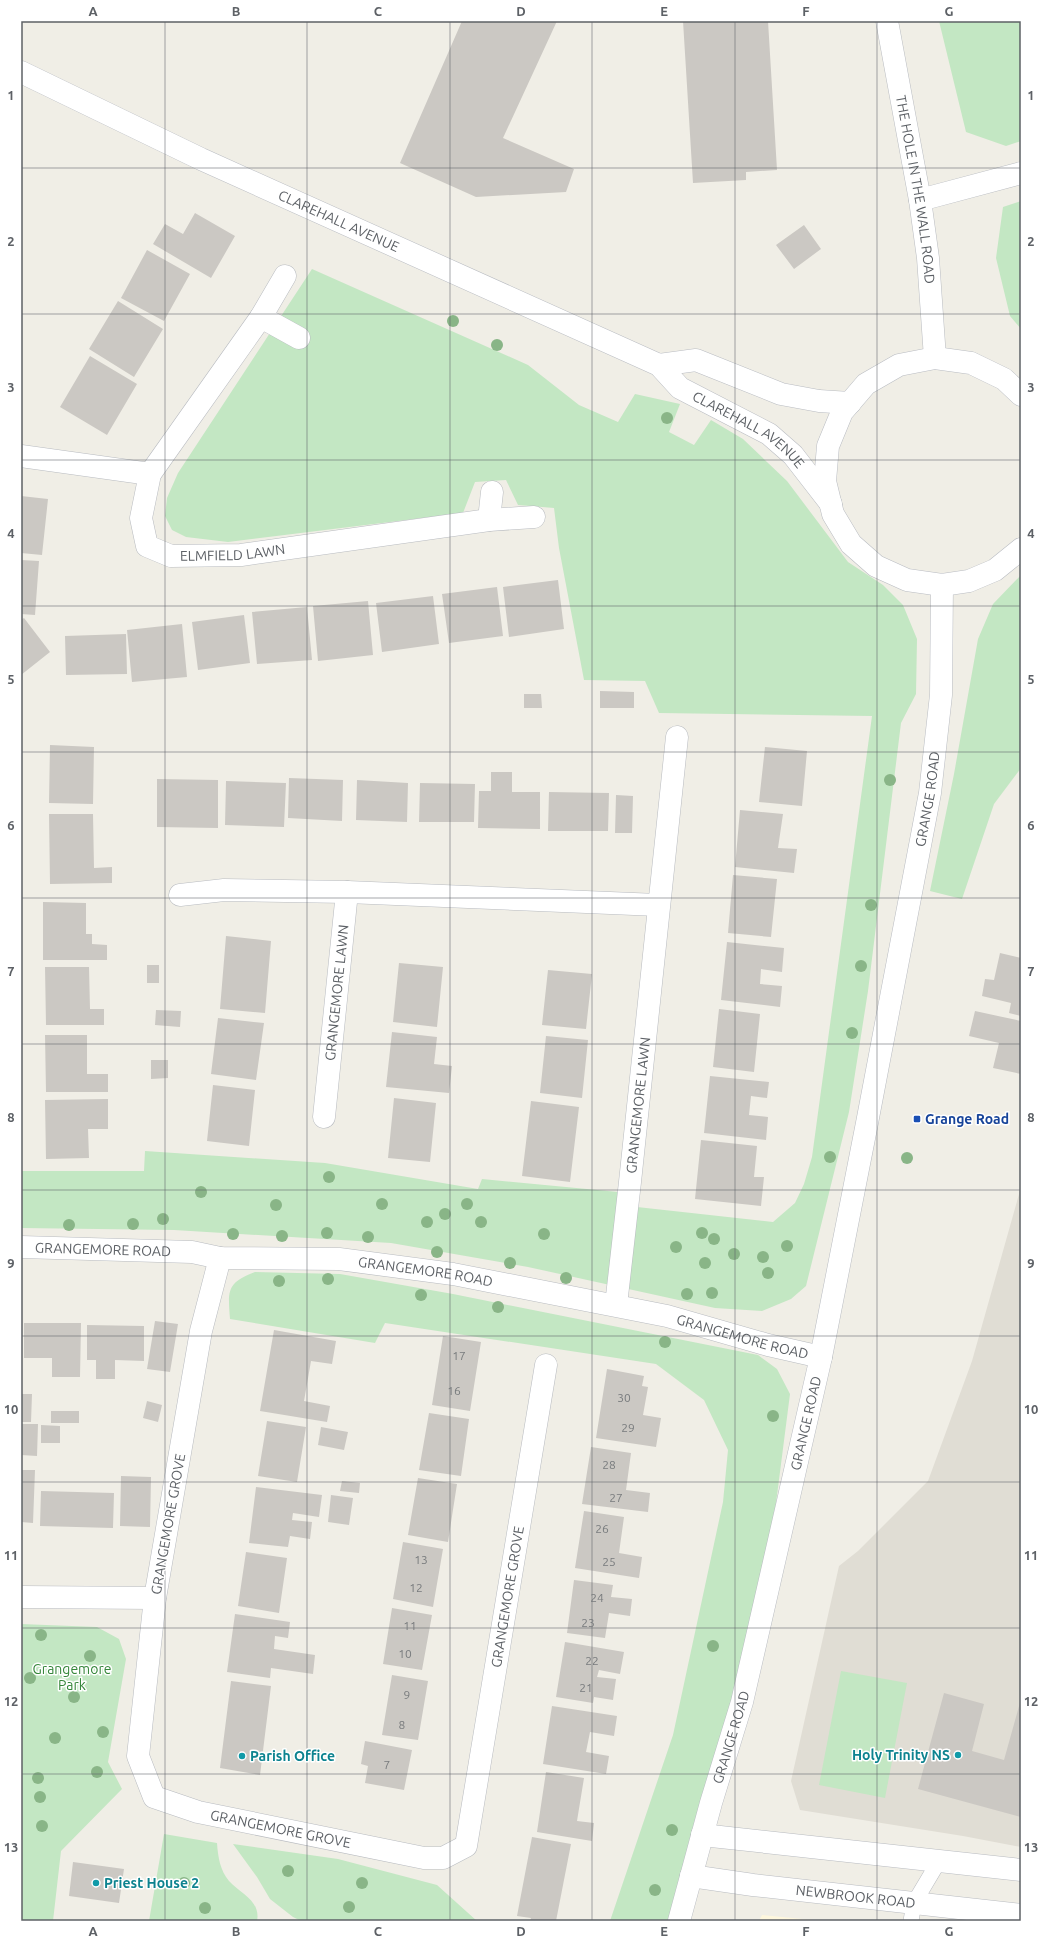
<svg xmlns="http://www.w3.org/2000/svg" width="1042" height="1942" font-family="Ubuntu,sans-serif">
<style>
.commercial{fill:#fef7dd}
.education{fill:#e0ddd4}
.green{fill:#c3e7c3}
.building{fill:#cbc8c3}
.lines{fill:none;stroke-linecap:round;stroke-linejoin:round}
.service-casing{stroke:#b8bbc0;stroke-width:16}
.minor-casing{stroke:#b8bbc0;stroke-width:23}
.tertiary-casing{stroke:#b8bbc0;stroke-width:23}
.secondary-casing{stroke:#b9bcc2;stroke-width:23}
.service{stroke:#fff;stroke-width:15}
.minor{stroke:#fff;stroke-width:22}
.tertiary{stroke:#fff;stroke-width:22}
.secondary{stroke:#fff;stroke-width:22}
.tree{fill:#89b587}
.grid{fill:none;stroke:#5d6166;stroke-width:1;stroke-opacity:0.55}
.transit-dot{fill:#1a4fb4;stroke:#fff;stroke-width:1.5}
.culture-dot{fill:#0f9aa8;stroke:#fff;stroke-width:1.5}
.labels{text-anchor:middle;stroke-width:3;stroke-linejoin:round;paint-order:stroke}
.number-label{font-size:12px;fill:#787b7d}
.street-label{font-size:14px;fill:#5d6166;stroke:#fff}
.transit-label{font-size:14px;font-weight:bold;fill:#164399;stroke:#fff;text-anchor:start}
.park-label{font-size:14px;fill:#35863a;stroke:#fff}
.culture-label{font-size:14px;font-weight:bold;fill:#0d838f;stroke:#fff;text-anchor:start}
.neatline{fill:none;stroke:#5d6166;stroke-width:1.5}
.grid-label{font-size:13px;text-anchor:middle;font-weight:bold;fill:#5d6166}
</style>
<rect width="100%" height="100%" fill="#f0eee6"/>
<path class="commercial" d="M762 1915 823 1921H759Z"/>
<path class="education" d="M1021 1187V1847L963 1836 800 1810 791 1781 839 1566 858 1551 928 1481 972 1361Z"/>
<path class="green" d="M939 21H1021V141L1006 146 966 132Z
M1021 201V329L1010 316 996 258 1003 207Z
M312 269 528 365 579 405 618 422 635 394 680 404 669 432 694 445 711 420 743 439 787 481 848 562 883 585 903 605 917 639 916 694 901 723 868 991 849 1112 806 1286 791 1299 762 1311 715 1308 528 1267 391 1243 174 1230 21 1228V1171H144L145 1151 325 1163 478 1189 482 1179 629 1193 628 1206 773 1222 795 1203 804 1184 812 1157 872 716 659 713 645 681 584 680 559 548 554 508 518 505 506 480 475 482 463 513 228 542 186 537 172 530 165 516 167 498 178 473Z
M1021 575V768L994 804 962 899 930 891 954 774 978 639 993 604Z
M255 1272 340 1274 453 1294 758 1355 777 1369 790 1394 761 1620 679 1921H610L673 1735 723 1502 728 1450 704 1400 656 1364 385 1323 375 1343 230 1319C228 1291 226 1283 255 1272Z
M21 1624 97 1627 119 1639 126 1659 108 1762 122 1789 61 1851 53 1921H21Z
M841 1671 907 1683 885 1798 819 1785Z
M164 1834 217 1843C218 1857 220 1870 229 1881 241 1894 261 1901 257 1921H149Z
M233 1844 338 1859 437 1885 477 1921H301L293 1917 270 1899 257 1877Z"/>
<path class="building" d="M462 21H557L503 138 574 169 566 192 476 197 400 163Z
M683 21H768L777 170 746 172V180L693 183Z
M195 213 235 236 211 278 153 244 165 224 183 234Z
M804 225 821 249 794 269 776 245Z
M147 250 190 274 164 321 121 298Z
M118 301 163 329 134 377 89 349Z
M90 356 137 384 107 435 60 407Z
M21 496 48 499 42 555 21 553Z
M21 560 39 561 35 615 21 614Z
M558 580 564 629 509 637 503 587Z
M497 587 503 636 449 643 442 594Z
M433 596 439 644 382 652 376 603Z
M368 601 373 655 318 661 313 606Z
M307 607 312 660 257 664 252 612Z
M244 615 250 663 198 670 192 622Z
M24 618 50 652 21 675V620Z
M182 624 187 677 132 682 127 630Z
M126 634 127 674 66 675 65 636Z
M600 691 634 692V708H600Z
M524 694H541L542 708H524Z
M50 745 94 747 93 804 49 803Z
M765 747 807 751 802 806 759 802Z
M491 772H512V792H540V829L478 828 479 791H491Z
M289 778 343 780 342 821 288 818Z
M157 779 218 780V828L157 827Z
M357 780 408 783 407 822 356 820Z
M226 781 286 783 284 827 225 825Z
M420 783 475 784 474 822H419Z
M549 792 609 793 608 831H548Z
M616 795 633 796 632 833H615Z
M740 810 783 814 778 848 797 849 794 873 735 867Z
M49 814H93L94 868 112 867V883L50 884Z
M733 875 777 879 771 937 728 933Z
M43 902 86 903V934H92V944L107 945V960H43Z
M226 936 271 941 265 1013 220 1009Z
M727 942 784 948 782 972 761 969 760 984 782 986 780 1007 721 1000Z
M1000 953 1021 958V1016L1009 1013 1011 1003 982 996 985 979 994 980Z
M399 963 443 967 437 1027 393 1022Z
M147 965H159V983H147Z
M45 967H89L90 1009H104V1025H46Z
M548 970 592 974 586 1029 542 1025Z
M719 1009 760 1014 754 1072 713 1067Z
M156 1010 181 1011 180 1027 155 1025Z
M975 1011 1021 1021V1074L993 1068 999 1043 969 1036Z
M218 1018 264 1023 256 1080 211 1074Z
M392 1032 437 1037 434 1064 452 1066 449 1093 386 1087Z
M45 1035H87V1074H108V1092H46Z
M546 1036 588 1040 582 1098 540 1093Z
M151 1060H168V1078L151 1079Z
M710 1076 769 1082 767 1098 751 1096 749 1115 768 1117 766 1140 704 1133Z
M213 1085 255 1090 249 1146 207 1141Z
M394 1098 436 1103 430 1162 388 1158Z
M108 1099V1129H88L89 1158 46 1159 45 1100Z
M531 1101 579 1107 570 1182 522 1176Z
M701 1140 757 1146 754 1177H764L761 1206 695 1199Z
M155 1321 178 1324 170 1372 147 1369Z
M24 1323H81L80 1377H52V1358H24Z
M87 1325 144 1326V1361L115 1360V1379H96V1360H87Z
M274 1330 336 1341 332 1364 311 1361 304 1401 330 1406 327 1422 260 1411Z
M443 1336 481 1342 470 1411 432 1405Z
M607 1369 644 1376 642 1386 648 1387 643 1415 661 1418 656 1447 596 1438Z
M21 1394H32L31 1422H21Z
M147 1401 162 1405 158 1422 143 1418Z
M51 1411H79V1423H51Z
M429 1413 469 1419 461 1476 419 1470Z
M267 1421 306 1427 297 1482 258 1476Z
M22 1424H38L37 1456 21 1455Z
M41 1425 60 1426V1443H41Z
M321 1427 348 1432 344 1450 318 1445Z
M591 1447 631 1453 626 1490 650 1493 648 1512 582 1504Z
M21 1470H35L33 1523 21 1522Z
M121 1476 151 1477 150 1527 120 1526Z
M418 1478 457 1484 448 1542 408 1535Z
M342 1481 360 1483 359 1493 340 1491Z
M256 1487 322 1495 319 1517 293 1513 292 1520 312 1522 310 1539 290 1536 288 1547 249 1543Z
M41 1491 114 1493 113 1528 40 1526Z
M331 1495 353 1498 349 1525 328 1522Z
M584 1511 624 1517 619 1553 642 1557 639 1578 575 1568Z
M403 1542 443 1549 433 1607 393 1599Z
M246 1552 287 1558 279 1613 238 1606Z
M574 1580 613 1585 611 1597 632 1599 630 1616 609 1613 605 1638 567 1633Z
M392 1608 432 1615 422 1670 383 1664Z
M235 1614 290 1622 288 1638 275 1636 274 1649 315 1655 313 1674 271 1668 270 1678 227 1672Z
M565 1642 624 1652 620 1674 599 1670 597 1677 616 1679 613 1700 594 1697 593 1703 556 1697Z
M392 1675 428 1681 418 1740 382 1735Z
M231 1681 271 1686 260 1775 220 1768Z
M944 1693 984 1704 972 1751 1004 1760 1021 1699V1817L918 1789Z
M552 1706 617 1716 614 1736 590 1732 586 1752 609 1756 606 1774 543 1764Z
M365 1741 412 1750 404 1790 365 1783 368 1766 361 1764Z
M546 1772 584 1778 577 1821 594 1823 592 1841 537 1832Z
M532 1837 571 1844 556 1921H530L531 1918 517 1916Z
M73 1862 124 1869 119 1903 69 1896Z"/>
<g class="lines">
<defs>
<path id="service" d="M911 1921 914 1903 939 1861"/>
<g id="minor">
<path d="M920 200 1021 173"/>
<path id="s1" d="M285 276 261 317 150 474 141 518 147 546 171 556 241 555 489 520 534 517"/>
<path d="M261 317 299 338"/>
<path d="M21 456 150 474"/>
<path d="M489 520 492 492"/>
<path d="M180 895 224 890 347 892 658 905"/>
<path id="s2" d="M324 1117 347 892"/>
<path id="s3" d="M21 1247 192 1252 220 1258 339 1259 453 1274 667 1316 768 1345 821 1357"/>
<path id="s4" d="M220 1258 201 1331 155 1598 138 1756 154 1797 198 1812 424 1858H443L466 1846 546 1365"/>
<path id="s5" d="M616 1305 630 1182 677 737"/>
<path d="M21 1597 155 1598"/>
<path d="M702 1835 1021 1870"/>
<path id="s6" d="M691 1876 753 1885 1021 1915"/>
</g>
<g id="tertiary">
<path id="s7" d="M887 21 920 200 928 258 935 358"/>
</g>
<g id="secondary">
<path id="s8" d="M21 72 201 159 659 365 680 388 769 434 793 455 831 504"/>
<path d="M659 365 696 360 781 394 819 401 850 403"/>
<path d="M1021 395 1004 379 971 363 935 358 899 365 866 384 842 412 828 446 825 481 833 514 851 544 876 566 907 580 942 585 969 581 995 570 1021 549"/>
<path id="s9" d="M679 1921 711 1803 742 1702 821 1357 867 1123 930 793 941 695 942 585"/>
</g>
</defs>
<use href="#service" class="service-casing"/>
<use href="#minor" class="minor-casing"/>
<use href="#tertiary" class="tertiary-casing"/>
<use href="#secondary" class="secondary-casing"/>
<use href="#service" class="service"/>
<use href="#minor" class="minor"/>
<use href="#tertiary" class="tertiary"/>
<use href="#secondary" class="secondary"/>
</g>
<g class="tree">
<circle cx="453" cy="321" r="6"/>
<circle cx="497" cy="345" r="6"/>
<circle cx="667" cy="418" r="6"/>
<circle cx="890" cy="780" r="6"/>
<circle cx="871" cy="905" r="6"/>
<circle cx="861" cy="966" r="6"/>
<circle cx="852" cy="1033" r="6"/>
<circle cx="830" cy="1157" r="6"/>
<circle cx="907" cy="1158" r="6"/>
<circle cx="329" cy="1177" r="6"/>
<circle cx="201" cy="1192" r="6"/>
<circle cx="382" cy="1204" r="6"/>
<circle cx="467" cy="1204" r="6"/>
<circle cx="276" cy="1205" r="6"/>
<circle cx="445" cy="1214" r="6"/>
<circle cx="163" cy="1219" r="6"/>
<circle cx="427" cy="1222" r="6"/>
<circle cx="481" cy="1222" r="6"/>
<circle cx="133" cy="1224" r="6"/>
<circle cx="69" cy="1225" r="6"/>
<circle cx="327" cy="1233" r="6"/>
<circle cx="702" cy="1233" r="6"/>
<circle cx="233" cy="1234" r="6"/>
<circle cx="544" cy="1234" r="6"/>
<circle cx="282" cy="1236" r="6"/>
<circle cx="368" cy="1237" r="6"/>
<circle cx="714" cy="1239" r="6"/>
<circle cx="787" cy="1246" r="6"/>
<circle cx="676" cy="1247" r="6"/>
<circle cx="437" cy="1252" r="6"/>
<circle cx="734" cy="1254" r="6"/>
<circle cx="763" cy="1257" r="6"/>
<circle cx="510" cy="1263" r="6"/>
<circle cx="705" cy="1263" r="6"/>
<circle cx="768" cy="1273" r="6"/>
<circle cx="566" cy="1278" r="6"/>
<circle cx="328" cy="1279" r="6"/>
<circle cx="279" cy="1281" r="6"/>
<circle cx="712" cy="1293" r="6"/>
<circle cx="687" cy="1294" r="6"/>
<circle cx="421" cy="1295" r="6"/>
<circle cx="498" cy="1307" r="6"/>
<circle cx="665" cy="1342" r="6"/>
<circle cx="773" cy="1416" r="6"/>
<circle cx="41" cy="1635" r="6"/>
<circle cx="713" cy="1646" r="6"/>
<circle cx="90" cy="1656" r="6"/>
<circle cx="30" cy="1678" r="6"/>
<circle cx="74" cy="1697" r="6"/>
<circle cx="103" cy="1732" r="6"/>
<circle cx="55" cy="1738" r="6"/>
<circle cx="97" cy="1772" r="6"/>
<circle cx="38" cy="1778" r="6"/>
<circle cx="40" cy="1797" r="6"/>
<circle cx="42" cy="1826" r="6"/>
<circle cx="672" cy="1830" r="6"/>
<circle cx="288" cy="1871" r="6"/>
<circle cx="184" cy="1883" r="6"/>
<circle cx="362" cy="1883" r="6"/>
<circle cx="655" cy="1890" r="6"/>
<circle cx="349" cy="1907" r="6"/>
<circle cx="205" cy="1908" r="6"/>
</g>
<path class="grid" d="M165 21V1921M307 21V1921M450 21V1921M592 21V1921M735 21V1921M877 21V1921M21 168H1021M21 314H1021M21 460H1021M21 606H1021M21 752H1021M21 898H1021M21 1044H1021M21 1190H1021M21 1336H1021M21 1482H1021M21 1628H1021M21 1774H1021"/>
<rect class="transit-dot" x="913" y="1115" width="8" height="8" rx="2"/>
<g class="culture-dot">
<circle cx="958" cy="1755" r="4"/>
<circle cx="242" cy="1756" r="4"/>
<circle cx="96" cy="1883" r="4"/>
</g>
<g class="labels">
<g class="number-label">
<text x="459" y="1360">17</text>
<text x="454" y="1395">16</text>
<text x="624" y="1402">30</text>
<text x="628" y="1432">29</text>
<text x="609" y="1469">28</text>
<text x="616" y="1502">27</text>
<text x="602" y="1533">26</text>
<text x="421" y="1564">13</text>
<text x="609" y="1566">25</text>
<text x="416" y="1592">12</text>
<text x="597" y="1602">24</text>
<text x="588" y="1627">23</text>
<text x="410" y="1630">11</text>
<text x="405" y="1658">10</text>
<text x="592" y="1665">22</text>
<text x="586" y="1692">21</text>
<text x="407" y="1699">9</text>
<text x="402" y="1729">8</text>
<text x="387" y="1769">7</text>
</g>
<g class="street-label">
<text dy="5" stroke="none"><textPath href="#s7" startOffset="171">THE HOLE IN THE WALL ROAD</textPath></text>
<text dy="5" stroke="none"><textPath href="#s8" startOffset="351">CLAREHALL AVENUE</textPath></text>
<text dy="5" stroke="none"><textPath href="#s8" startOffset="814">CLAREHALL AVENUE</textPath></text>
<text dy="5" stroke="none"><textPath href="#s1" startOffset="401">ELMFIELD LAWN</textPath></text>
<text dy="5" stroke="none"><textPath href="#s9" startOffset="1150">GRANGE ROAD</textPath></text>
<text dy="5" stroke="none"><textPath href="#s2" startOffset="125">GRANGEMORE LAWN</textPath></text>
<text dy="5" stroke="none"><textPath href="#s5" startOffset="201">GRANGEMORE LAWN</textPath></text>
<text dy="5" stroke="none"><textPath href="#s3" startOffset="82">GRANGEMORE ROAD</textPath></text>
<text dy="5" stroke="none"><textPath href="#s3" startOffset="406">GRANGEMORE ROAD</textPath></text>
<text dy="5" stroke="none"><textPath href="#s3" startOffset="730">GRANGEMORE ROAD</textPath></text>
<text dy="5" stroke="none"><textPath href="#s9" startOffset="514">GRANGE ROAD</textPath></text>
<text transform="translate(168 1524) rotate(-80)" y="5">GRANGEMORE GROVE</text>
<text dy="5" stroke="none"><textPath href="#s4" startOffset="1124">GRANGEMORE GROVE</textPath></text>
<text dy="5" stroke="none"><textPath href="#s9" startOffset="191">GRANGE ROAD</textPath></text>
<text dy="5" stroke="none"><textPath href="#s4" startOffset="680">GRANGEMORE GROVE</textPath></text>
<text dy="5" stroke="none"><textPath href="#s6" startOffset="166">NEWBROOK ROAD</textPath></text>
</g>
<g class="transit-label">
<text x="925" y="1124">Grange Road</text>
</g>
<g class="park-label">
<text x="72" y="1674">Grangemore<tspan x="72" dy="16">Park</tspan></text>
</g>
<g class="culture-label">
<text x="950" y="1760" text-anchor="end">Holy Trinity NS</text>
<text x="250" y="1761">Parish Office</text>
<text x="104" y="1888">Priest House 2</text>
</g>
</g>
<rect width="1042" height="1942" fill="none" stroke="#ffffff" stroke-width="44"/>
<rect x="22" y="22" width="998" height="1898" class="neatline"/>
<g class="grid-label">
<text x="93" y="16">A</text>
<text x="236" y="16">B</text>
<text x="378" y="16">C</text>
<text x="521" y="16">D</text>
<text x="664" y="16">E</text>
<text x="806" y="16">F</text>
<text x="949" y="16">G</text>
<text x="11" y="100">1</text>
<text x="1031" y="100">1</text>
<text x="11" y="246">2</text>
<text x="1031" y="246">2</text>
<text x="11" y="392">3</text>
<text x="1031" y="392">3</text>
<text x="11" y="538">4</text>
<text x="1031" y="538">4</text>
<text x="11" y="684">5</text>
<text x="1031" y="684">5</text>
<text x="11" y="830">6</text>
<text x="1031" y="830">6</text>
<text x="11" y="976">7</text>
<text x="1031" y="976">7</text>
<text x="11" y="1122">8</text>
<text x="1031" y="1122">8</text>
<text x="11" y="1268">9</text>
<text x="1031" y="1268">9</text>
<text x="11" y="1414">10</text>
<text x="1031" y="1414">10</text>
<text x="11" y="1560">11</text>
<text x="1031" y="1560">11</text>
<text x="11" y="1706">12</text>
<text x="1031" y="1706">12</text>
<text x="11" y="1852">13</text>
<text x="1031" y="1852">13</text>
<text x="93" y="1936">A</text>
<text x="236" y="1936">B</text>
<text x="378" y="1936">C</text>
<text x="521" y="1936">D</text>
<text x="664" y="1936">E</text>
<text x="806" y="1936">F</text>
<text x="949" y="1936">G</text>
</g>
</svg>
